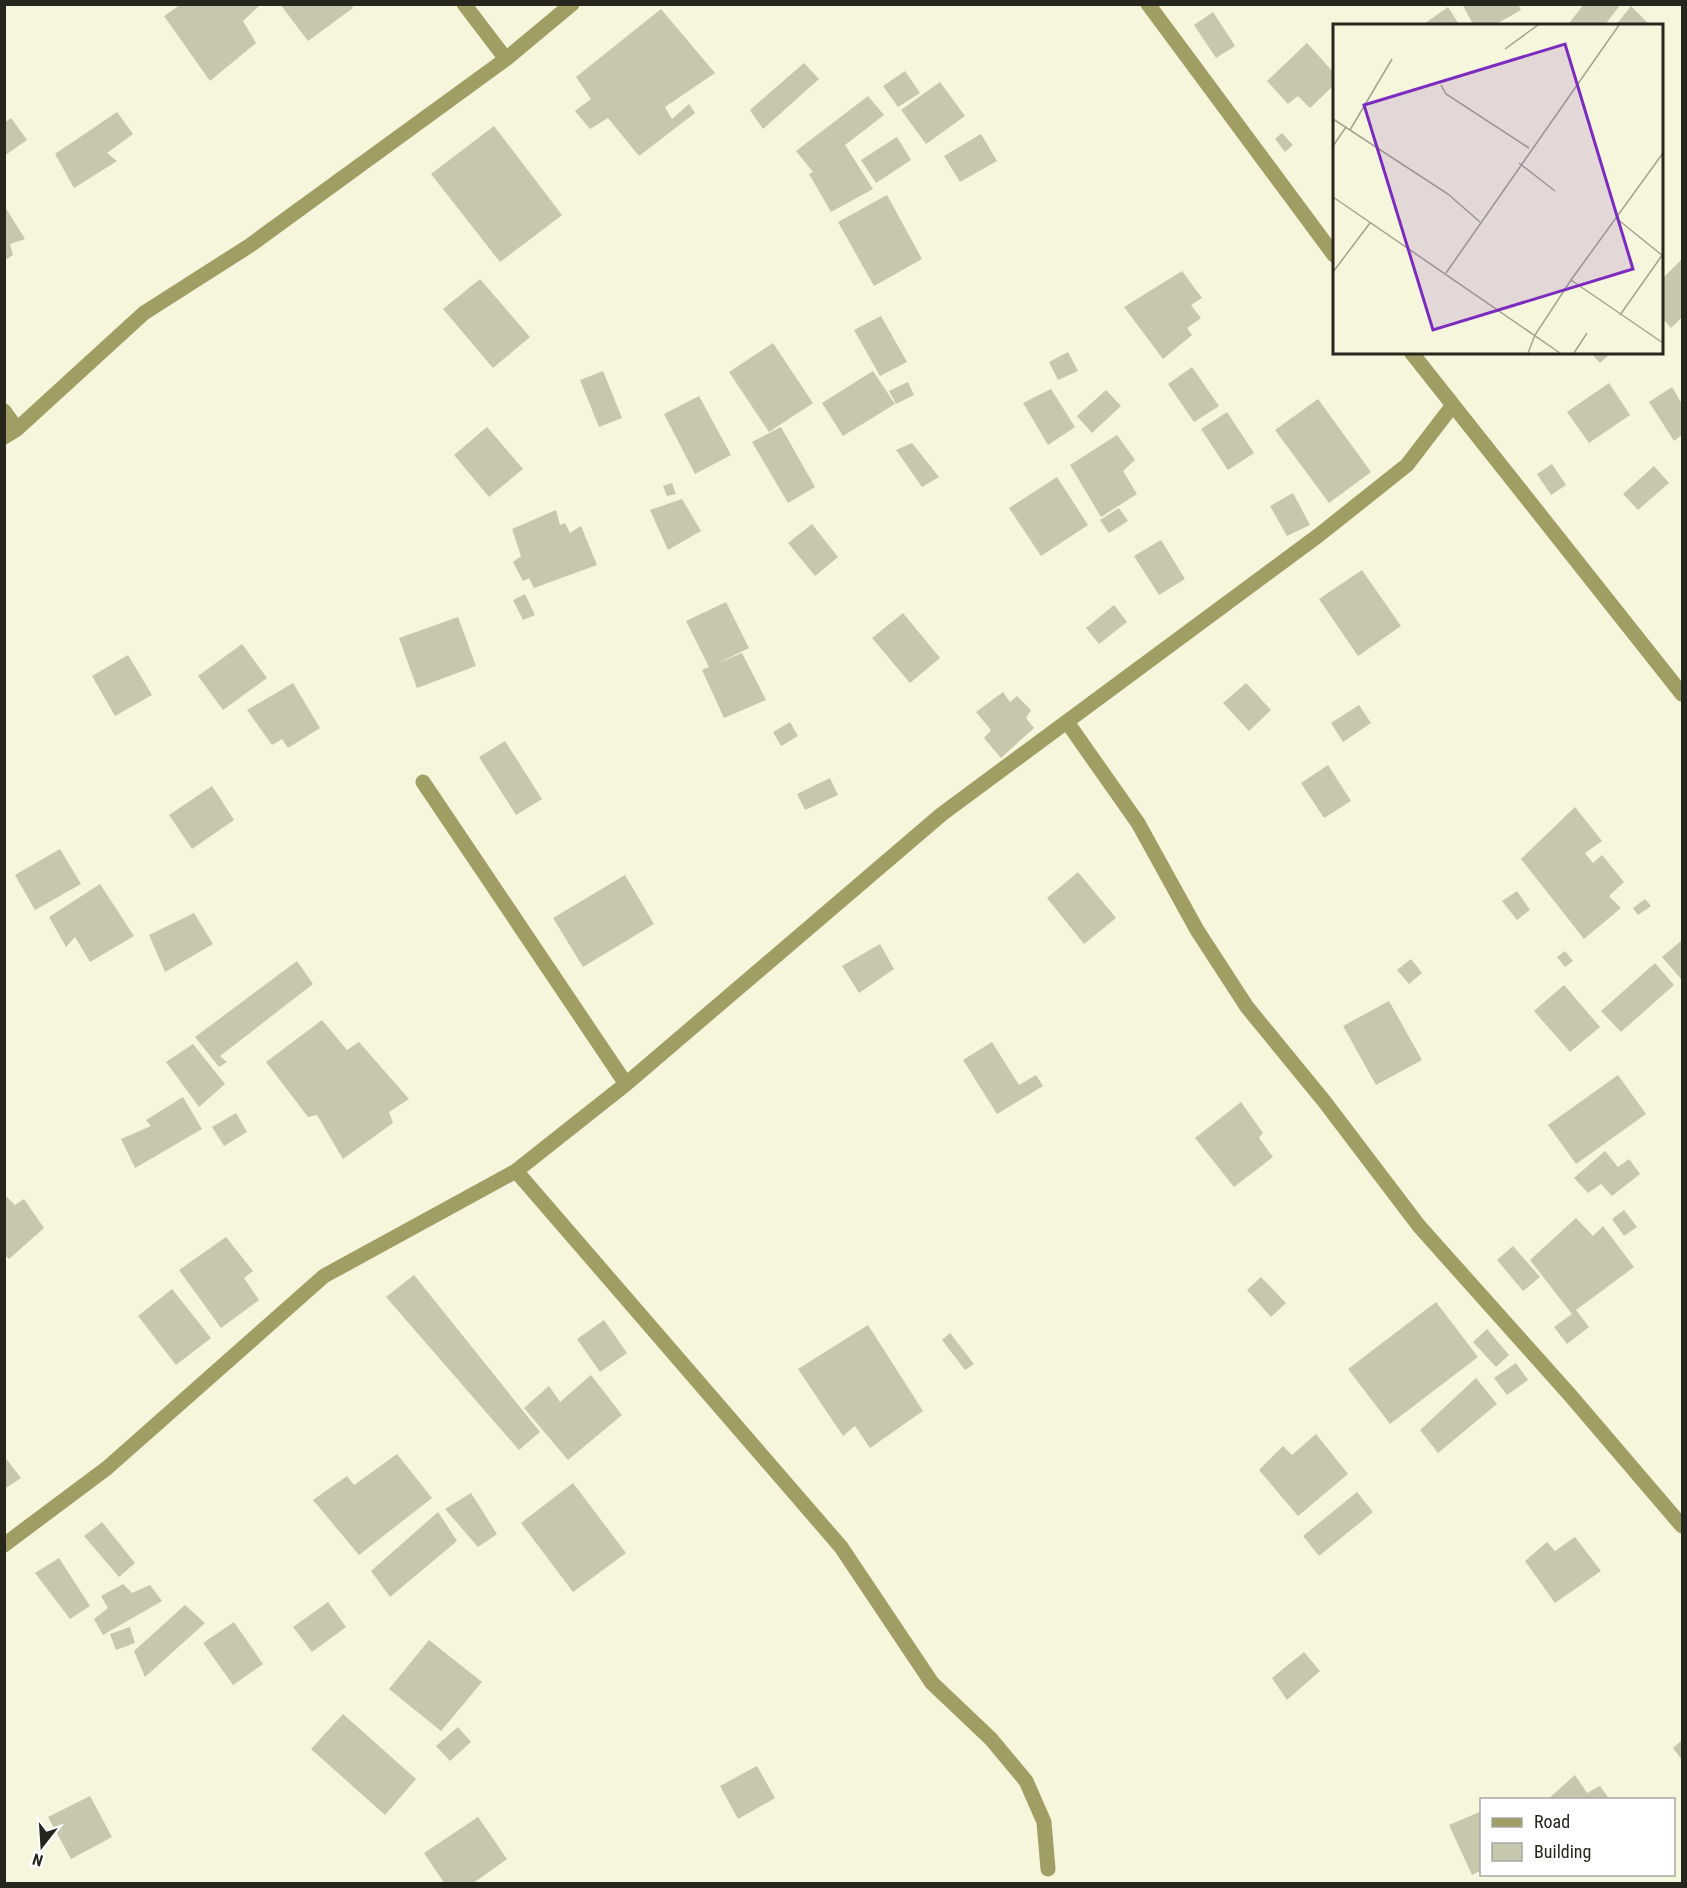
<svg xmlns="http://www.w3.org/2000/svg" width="1687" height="1888" font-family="'Roboto Condensed',sans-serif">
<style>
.building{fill:#c7c7ae}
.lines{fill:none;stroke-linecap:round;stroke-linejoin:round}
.minor{stroke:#a09e64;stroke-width:15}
.inset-road{fill:none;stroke:#a3a390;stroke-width:1.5}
.view{fill:#7b2cbf;fill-opacity:0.15;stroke:#7b2cbf;stroke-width:3}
.inset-edge{fill:none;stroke:#26261d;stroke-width:3}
</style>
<rect width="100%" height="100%" fill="#f6f6dc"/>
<path class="building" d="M280 4H351L353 8 308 41Z
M1462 4H1518L1521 10 1493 26H1474Z
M1584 4H1621L1604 26H1567Z
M180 5H260L243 21 256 43 210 81 164 16Z
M1631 6 1651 26H1615Z
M1448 7 1460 26H1421Z
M661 9 715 73 665 107 672 119 689 104 695 113 639 156 608 118 590 129 575 111 591 99 576 77Z
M1213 12 1235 46 1216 58 1194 25Z
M1307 43 1334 73V85L1310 108 1298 96 1288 104 1267 81Z
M804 63 819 79 763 129 750 110Z
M905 71 920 93 898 107 883 86Z
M940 82 965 116 926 144 901 110Z
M868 96 884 115 845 145 873 189 831 212 809 174 813 172 796 151Z
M117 112 133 134 107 153 117 161 74 188 55 154Z
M11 118 27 140 4 156V123Z
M494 126 562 215 500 262 431 174Z
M1282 133 1293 145 1285 152 1275 139Z
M981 134 997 161 960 182 944 156Z
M897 137 911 160 876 183 861 160Z
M887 195 922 259 874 286 838 222Z
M4 205 25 239 10 244 13 255 4 261Z
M1682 259V317L1671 328 1662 318V279Z
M1182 271 1202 298 1191 305 1201 318 1187 328 1192 335 1163 359 1124 307Z
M480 279 530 337 493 368 443 309Z
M881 316 907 362 880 376 854 330Z
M773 343 813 403 769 432 729 372Z
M1068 352 1078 371 1058 380 1049 362Z
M1590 352H1612L1600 363Z
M1192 367 1219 406 1194 422 1168 384Z
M603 371 622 418 599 427 580 380Z
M873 371 895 404 843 436 822 403Z
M908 382 914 395 896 404 889 391Z
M1609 383 1630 415 1589 443 1567 412Z
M1672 387 1682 404V435L1674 441 1649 402Z
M1051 389 1075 427 1048 445 1023 403Z
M1106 390 1121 406 1092 433 1077 416Z
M699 396 731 455 695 474 664 414Z
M1318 399 1371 472 1329 503 1275 430Z
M1227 412 1254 453 1228 470 1201 429Z
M487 427 523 469 489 497 454 455Z
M781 427 815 487 788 503 752 442Z
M1117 435 1135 460 1123 471 1137 494 1101 517 1070 465Z
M912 443 939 477 922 487 896 450Z
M1552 464 1566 485 1551 495 1537 474Z
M1654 466 1669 483 1638 510 1623 494Z
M1057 477 1088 525 1041 556 1009 508Z
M672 483 676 494 667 496 663 486Z
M1293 493 1310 525 1287 536 1270 506Z
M682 499 701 531 668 550 650 510Z
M1119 508 1128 521 1109 533 1100 520Z
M556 510 560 525 565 523 570 533 581 526 597 565 534 588 529 578 523 581 513 562 521 556 512 529Z
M812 524 838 557 815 576 788 543Z
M1161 540 1185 579 1159 595 1134 556Z
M1362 570 1401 626 1358 656 1319 599Z
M525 594 535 615 523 620 513 600Z
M726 602 749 648 716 664 742 653 766 700 724 718 702 670 709 667 686 621Z
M1114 605 1127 622 1099 644 1086 628Z
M903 613 940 658 910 683 872 638Z
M458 617 476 666 417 688 399 638Z
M242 644 267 678 223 710 198 676Z
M128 655 152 695 115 716 92 676Z
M293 683 320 728 288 748 282 739 272 745 247 710Z
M1246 683 1271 710 1249 731 1223 703Z
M1003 692 1010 702 1017 696 1031 710 1026 718 1034 728 1001 758 984 738 991 730 976 712Z
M1359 705 1371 723 1343 742 1331 723Z
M790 722 798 736 781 746 773 732Z
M505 741 542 799 516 815 479 757Z
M1328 765 1351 801 1324 818 1301 783Z
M830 778 838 795 805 810 797 794Z
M212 786 234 820 192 849 169 815Z
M1575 807 1602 841 1585 853 1593 863 1602 855 1624 882 1609 896 1621 908 1584 939 1521 859Z
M60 849 81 884 35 910 15 875Z
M1078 872 1116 918 1084 944 1047 898Z
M625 875 654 924 583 967 553 918Z
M100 884 134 936 90 962 75 937 66 947 49 917Z
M1517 891 1530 910 1517 920 1502 901Z
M1645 899 1651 906 1638 915 1633 908Z
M194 913 213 944 165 972 149 935Z
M1682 940V978L1681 979 1662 957Z
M880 944 894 969 859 993 842 966Z
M1565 951 1573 961 1565 967 1557 957Z
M1411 959 1422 973 1409 984 1397 970Z
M297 961 313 984 220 1056 227 1062 219 1067 195 1037Z
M1655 963 1674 985 1621 1032 1601 1011Z
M1564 985 1600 1027 1570 1052 1534 1011Z
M1389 1001 1422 1060 1376 1085 1343 1026Z
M322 1020 347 1050 359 1042 409 1099 389 1112 393 1123 343 1159 317 1115 308 1117 266 1062Z
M992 1042 1019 1085 1036 1075 1043 1086 997 1114 963 1060Z
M193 1044 225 1084 199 1107 166 1062Z
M1618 1075 1646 1114 1576 1164 1548 1125Z
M183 1097 202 1129 135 1168 121 1139 151 1126 146 1120Z
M1241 1102 1263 1133 1259 1138 1273 1157 1234 1187 1195 1138Z
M236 1113 247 1132 224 1146 212 1127Z
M1605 1151 1618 1167 1629 1159 1640 1174 1612 1196 1601 1184 1588 1193 1574 1178Z
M4 1194 15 1205 24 1199 44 1228 9 1259 4 1254Z
M1624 1210 1637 1227 1624 1236 1612 1219Z
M1576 1218 1593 1236 1603 1226 1634 1267 1576 1310 1589 1327 1567 1344 1554 1327 1572 1314 1530 1260Z
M226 1237 253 1271 244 1278 259 1300 221 1328 179 1270Z
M1513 1246 1540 1277 1523 1291 1497 1260Z
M414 1275 540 1432 519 1450 386 1297Z
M1261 1277 1286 1303 1271 1317 1247 1290Z
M172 1289 211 1338 176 1365 138 1316Z
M1436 1302 1478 1357 1390 1424 1348 1369Z
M604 1320 627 1353 600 1372 577 1339Z
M868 1325 923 1411 870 1448 855 1426 843 1436 798 1369Z
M1487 1329 1509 1355 1496 1367 1473 1342Z
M950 1333 974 1364 965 1370 942 1340Z
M1516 1363 1528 1380 1507 1395 1494 1378Z
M591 1375 622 1415 568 1460 524 1408 549 1386 560 1402Z
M1476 1378 1497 1404 1438 1453 1420 1430Z
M1316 1434 1348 1474 1298 1516 1259 1470 1283 1446 1292 1455Z
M397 1454 432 1498 359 1555 313 1500 347 1476 354 1485Z
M4 1456 21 1478 4 1489Z
M573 1483 626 1553 573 1592 521 1523Z
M1357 1492 1373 1512 1319 1556 1303 1536Z
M471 1493 497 1534 478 1547 445 1509Z
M438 1512 457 1541 390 1597 371 1571Z
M102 1522 135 1563 119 1577 84 1536Z
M1575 1537 1601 1571 1555 1603 1525 1561 1547 1542 1555 1551Z
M59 1558 90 1606 70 1619 35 1573Z
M123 1584 132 1593 150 1585 162 1601 103 1635 94 1619 108 1608 101 1596Z
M328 1602 346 1627 312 1652 293 1627Z
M185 1605 205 1623 145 1677 134 1651Z
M234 1622 263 1664 233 1685 203 1643Z
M130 1627 135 1643 116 1650 110 1634Z
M429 1640 482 1682 441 1731 389 1689Z
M1304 1652 1320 1671 1287 1700 1272 1678Z
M343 1714 416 1779 385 1815 311 1749Z
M458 1727 471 1742 450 1761 436 1746Z
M1682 1740V1760L1673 1748Z
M757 1766 775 1798 738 1819 720 1786Z
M1575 1775 1587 1793 1600 1786 1610 1800H1547Z
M90 1796 112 1837 71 1859 48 1817Z
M1482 1811V1870L1472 1875 1449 1825Z
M478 1817 507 1859 472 1884H445L424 1853Z"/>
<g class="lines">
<path class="minor" d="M464 4 506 59
M1148 4 1334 255
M1411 352 1682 694
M4 411 17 429
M4 437 17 429 144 313 249 246 506 59 572 4
M1067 722 1138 823 1197 930 1247 1007 1324 1101 1419 1226 1570 1395 1682 1526
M423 782 626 1084
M516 1171 841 1547 932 1683 991 1739 1026 1781 1044 1822 1048 1869
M4 1545 107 1468 324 1276 516 1171 626 1084 942 814 1319 535 1407 465 1453 405"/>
</g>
<g transform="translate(1333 24)">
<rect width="330" height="330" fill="#f6f6dc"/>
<path class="inset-road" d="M172 25 205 1M108 61 113 70 196 124M0 95 115 170 147 198M17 106 59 35M0 122 13 103M186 139 222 167M0 173 227 329M283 194 330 232M0 248 37 199M113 249 286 1M238 256 330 319M287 291 330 230M195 329 202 311 238 256 330 129M241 329 254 309"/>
<path class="view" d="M232 20 300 245 100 306 31 81Z"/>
<rect width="330" height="330" class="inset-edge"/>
</g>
<rect width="1687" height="1888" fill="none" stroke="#26261d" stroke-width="12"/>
<rect x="1480" y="1798" width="195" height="78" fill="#ffffff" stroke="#a8a8a5" stroke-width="1.5"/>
<rect x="1492" y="1818" width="30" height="9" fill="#a09e64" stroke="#a8a8a5" stroke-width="1.5"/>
<text x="1534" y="1828" font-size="18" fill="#26261d">Road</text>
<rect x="1492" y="1843" width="30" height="18" fill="#c7c7ae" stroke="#a8a8a5" stroke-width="1.5"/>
<text x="1534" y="1858" font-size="18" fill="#26261d">Building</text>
<g transform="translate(42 1846) rotate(197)" stroke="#ffffff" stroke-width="4.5" paint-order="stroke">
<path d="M0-4.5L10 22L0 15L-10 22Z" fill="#26261d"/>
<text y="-9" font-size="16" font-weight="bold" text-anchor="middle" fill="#26261d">N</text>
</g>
</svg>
